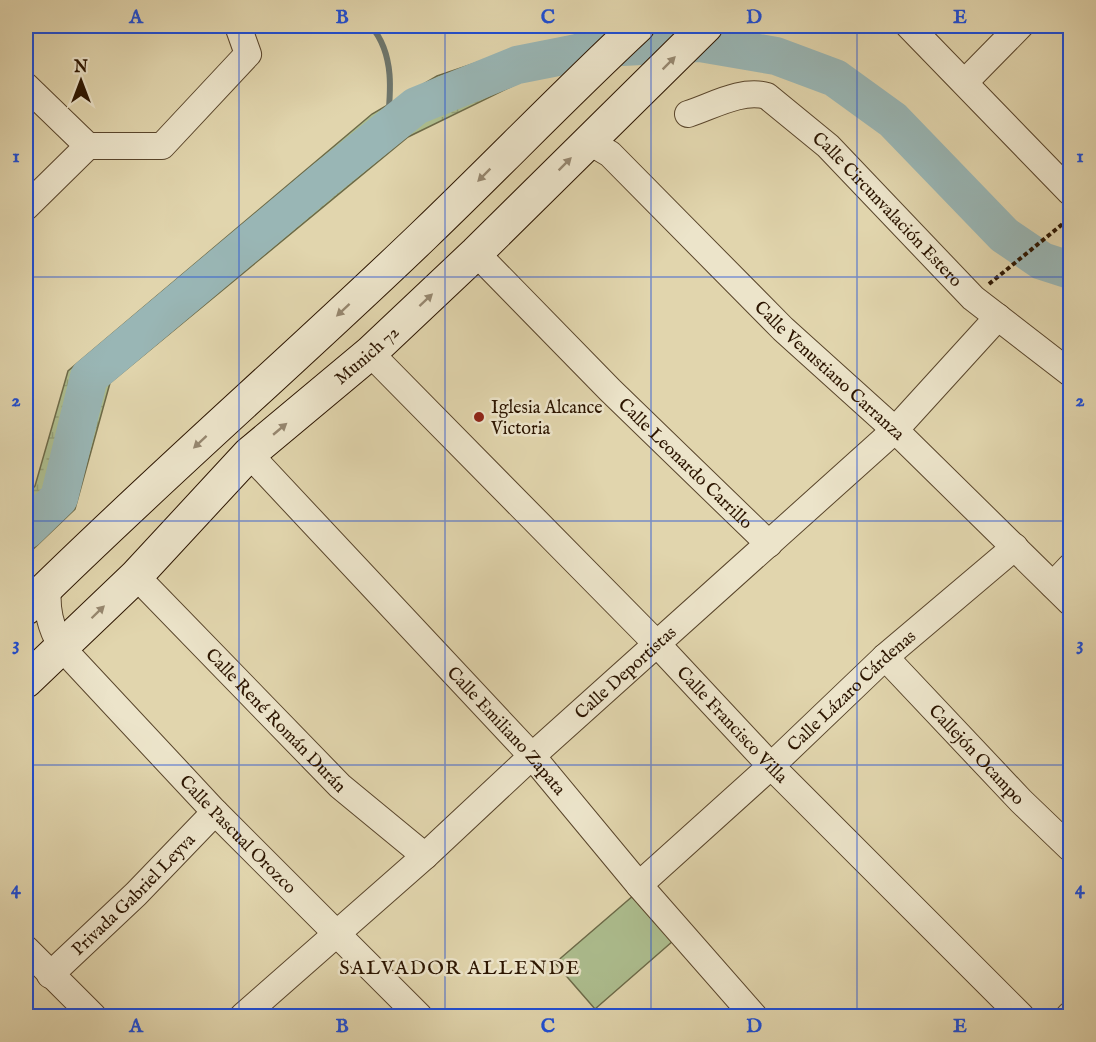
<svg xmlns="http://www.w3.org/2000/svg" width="1096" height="1042" font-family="'IM FELL English',serif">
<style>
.wetland{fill:url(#wetland-marsh);stroke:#6c6a48;stroke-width:1.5}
.pitch{fill:#adbe8f;stroke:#6c6a48;stroke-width:1.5}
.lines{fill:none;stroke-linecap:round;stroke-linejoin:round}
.stream{stroke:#6d766d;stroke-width:6}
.river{stroke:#99b6b5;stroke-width:38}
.street-casing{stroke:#59452b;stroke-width:28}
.secondary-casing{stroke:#2c1500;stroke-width:35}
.path{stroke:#2c1500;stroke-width:4;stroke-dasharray:4.5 3;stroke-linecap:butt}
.street{stroke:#ece4ca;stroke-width:26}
.secondary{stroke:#ece4ca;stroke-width:33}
.oneway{fill:#96876f}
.grid{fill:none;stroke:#1d4ed8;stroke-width:1.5;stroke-opacity:0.55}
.poi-dot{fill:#8f2418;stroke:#ece4ca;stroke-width:2}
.labels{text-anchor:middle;stroke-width:5;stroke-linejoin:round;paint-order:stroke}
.street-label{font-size:18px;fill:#2c1500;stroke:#ece4ca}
.poi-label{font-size:18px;fill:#2c1500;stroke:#ece4ca;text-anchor:start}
.neighbourhood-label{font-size:20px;letter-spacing:1.5px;fill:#2c1500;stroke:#ece4ca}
.neatline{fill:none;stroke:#1d4ed8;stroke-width:2}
.grid-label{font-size:20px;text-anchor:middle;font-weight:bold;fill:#1d4ed8}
</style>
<defs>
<pattern id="wetland-marsh" width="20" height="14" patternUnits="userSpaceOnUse" patternTransform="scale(1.5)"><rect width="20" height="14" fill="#adbe8f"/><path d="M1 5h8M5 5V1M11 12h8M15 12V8" fill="none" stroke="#95a27a"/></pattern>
</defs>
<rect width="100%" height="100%" fill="#e1d5ad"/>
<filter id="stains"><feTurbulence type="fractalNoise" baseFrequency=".00333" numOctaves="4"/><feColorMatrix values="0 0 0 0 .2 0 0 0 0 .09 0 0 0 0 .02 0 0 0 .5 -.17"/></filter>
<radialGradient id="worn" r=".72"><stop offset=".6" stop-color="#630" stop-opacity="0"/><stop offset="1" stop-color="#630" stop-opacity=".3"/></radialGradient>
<path class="wetland" d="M620 26 700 43 616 66 529 78 408 137 110 383 75 509 26 556V496L35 486 68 371 372 114 437 76 529 45Z"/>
<path class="pitch" d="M634 895 673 941 595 1009 555 963Z"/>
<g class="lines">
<path class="stream" d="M371 26C395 54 391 93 387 128"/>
<path class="river" d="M26 530 59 498 89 377 324 180 416 106 517 65 603 48 700 43 776 56 835 78 893 120 1004 235 1042 261 1070 270"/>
<defs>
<g id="street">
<path d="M909 26 1070 192"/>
<path d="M965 82 1020 26"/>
<path d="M26 86 88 146"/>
<path id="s1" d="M688 114C713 106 741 89 767 96L828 146 973 298 1070 373"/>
<path id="s2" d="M588 141 610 154 783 329 895 430 1070 602"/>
<path d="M26 207 88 146H162L248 54 238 26"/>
<path id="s3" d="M476 253 610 390 769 544"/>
<path id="s4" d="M370 353 658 645 771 766 1021 1016"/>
<path id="s5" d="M249 454 532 756 639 885 754 1016"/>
<path id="s6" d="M136 576 340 786 425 856"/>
<path d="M1053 585 1070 567"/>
<path id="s7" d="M48 586C46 610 50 626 62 648L215 812 419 1016"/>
<path id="s8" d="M885 657 1021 801 1070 848"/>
<path id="s9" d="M639 885 771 766 885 657 1015 547"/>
<path d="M26 949 93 1016"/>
<path id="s10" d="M50 975 136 894 215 812"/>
<path id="s11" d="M243 1016 425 856 532 756 895 430 998 317"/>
<path d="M1069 1016 1070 1015"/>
</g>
<g id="secondary">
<path d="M26 608C155 480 293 361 424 235 496 166 565 94 638 26"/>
<path id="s12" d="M26 681 136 576 249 454 370 353 476 253 706 26"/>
</g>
</defs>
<use href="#street" class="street-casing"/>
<use href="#secondary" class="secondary-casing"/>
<path class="path" d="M989 284 1070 218"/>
<use href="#street" class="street"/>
<use href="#secondary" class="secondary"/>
</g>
<defs><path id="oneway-solid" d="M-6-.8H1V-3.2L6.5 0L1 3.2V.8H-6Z" transform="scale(1.5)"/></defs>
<g class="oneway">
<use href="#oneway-solid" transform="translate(669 63) rotate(-45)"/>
<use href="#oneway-solid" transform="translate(565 164) rotate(-45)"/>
<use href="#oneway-solid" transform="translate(484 175) rotate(135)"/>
<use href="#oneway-solid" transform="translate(426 300) rotate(-43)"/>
<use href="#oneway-solid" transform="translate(343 310) rotate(137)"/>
<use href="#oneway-solid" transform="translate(280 429) rotate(-40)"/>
<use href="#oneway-solid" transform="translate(200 442) rotate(137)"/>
<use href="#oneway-solid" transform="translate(98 612) rotate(-44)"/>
</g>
<path class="grid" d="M239 26V1016M445 26V1016M651 26V1016M857 26V1016M26 277H1070M26 521H1070M26 765H1070"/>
<circle class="poi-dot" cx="479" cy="417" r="6"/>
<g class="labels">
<g class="street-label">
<text dy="6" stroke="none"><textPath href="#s1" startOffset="248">Calle Circunvalación Estero</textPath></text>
<text dy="6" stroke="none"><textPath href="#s12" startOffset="472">Munich 72</textPath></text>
<text dy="6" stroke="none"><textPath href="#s2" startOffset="334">Calle Venustiano Carranza</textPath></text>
<text dy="6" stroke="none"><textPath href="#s3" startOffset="297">Calle Leonardo Carrillo</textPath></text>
<text dy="6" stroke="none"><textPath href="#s11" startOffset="514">Calle Deportistas</textPath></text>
<text dy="6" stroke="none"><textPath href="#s9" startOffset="288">Calle Lázaro Cárdenas</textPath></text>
<text dy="6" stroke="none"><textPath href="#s6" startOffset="201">Calle René Román Durán</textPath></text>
<text dy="6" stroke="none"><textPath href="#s4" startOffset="519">Calle Francisco Villa</textPath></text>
<text dy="6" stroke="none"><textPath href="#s5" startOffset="378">Calle Emiliano Zapata</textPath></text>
<text dy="6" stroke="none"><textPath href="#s8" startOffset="134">Callejón Ocampo</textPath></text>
<text dy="6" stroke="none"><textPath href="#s7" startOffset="321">Calle Pascual Orozco</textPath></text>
<text dy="6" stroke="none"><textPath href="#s10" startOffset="116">Privada Gabriel Leyva</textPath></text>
</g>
<g class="poi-label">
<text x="491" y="413">Iglesia Alcance<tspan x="491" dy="21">Victoria</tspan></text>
</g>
<g class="neighbourhood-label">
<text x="460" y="974">SALVADOR ALLENDE</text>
</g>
</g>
<rect width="1096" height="1042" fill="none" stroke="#e1d5ad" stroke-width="66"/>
<g transform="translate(81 81)" stroke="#ece4ca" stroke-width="4.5" paint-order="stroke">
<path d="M0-4.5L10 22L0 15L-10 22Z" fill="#2c1500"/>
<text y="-9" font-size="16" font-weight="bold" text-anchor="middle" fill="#2c1500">N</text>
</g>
<rect x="33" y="33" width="1030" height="976" class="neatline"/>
<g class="grid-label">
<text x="136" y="23">A</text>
<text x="342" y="23">B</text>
<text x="548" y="23">C</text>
<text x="754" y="23">D</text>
<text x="960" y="23">E</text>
<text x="16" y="162">1</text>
<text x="1080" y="162">1</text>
<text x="16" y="406">2</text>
<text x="1080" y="406">2</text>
<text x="16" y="650">3</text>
<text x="1080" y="650">3</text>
<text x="16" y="894">4</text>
<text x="1080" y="894">4</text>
<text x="136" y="1032">A</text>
<text x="342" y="1032">B</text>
<text x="548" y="1032">C</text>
<text x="754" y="1032">D</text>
<text x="960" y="1032">E</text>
</g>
<rect width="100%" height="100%" filter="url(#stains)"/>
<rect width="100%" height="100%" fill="url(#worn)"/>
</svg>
